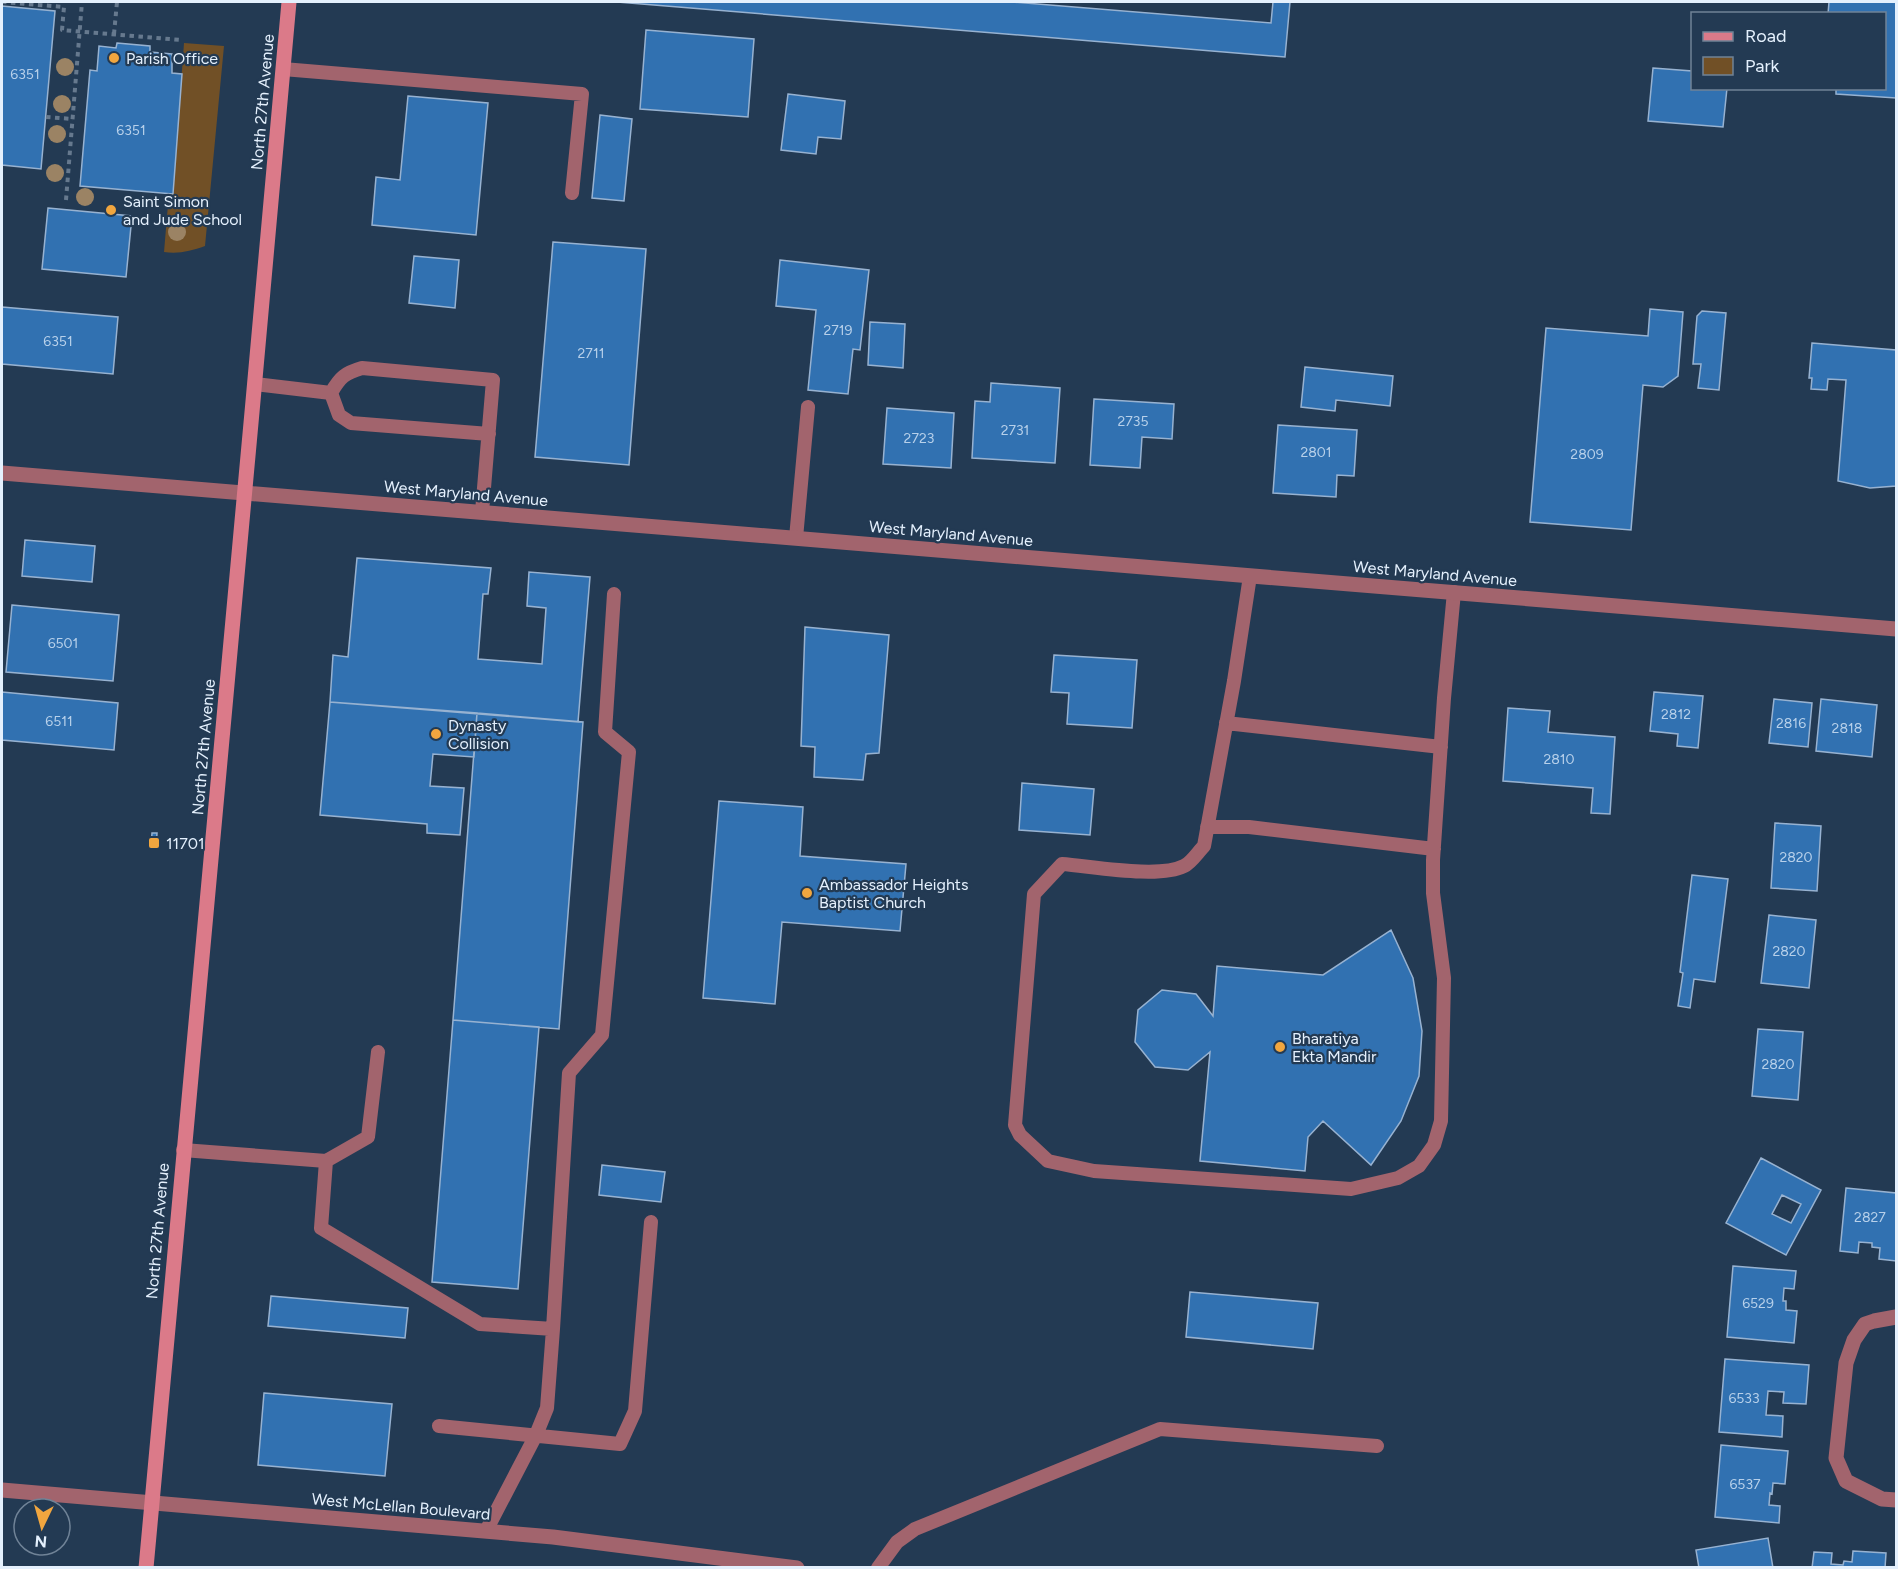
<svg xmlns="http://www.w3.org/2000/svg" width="1898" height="1569" font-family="Figtree,sans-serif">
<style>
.green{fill:#715026}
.building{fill:#3171b1;stroke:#97b2d1;stroke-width:1.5;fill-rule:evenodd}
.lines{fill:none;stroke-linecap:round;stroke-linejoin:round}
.path{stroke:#66798e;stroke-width:4;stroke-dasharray:4.5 4.5;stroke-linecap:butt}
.service{stroke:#a2646d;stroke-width:14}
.minor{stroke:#a2646d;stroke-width:15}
.tertiary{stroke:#a2646d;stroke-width:15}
.secondary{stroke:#db7a89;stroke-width:15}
.tree{fill:#9b8364}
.poi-dot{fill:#f1a63f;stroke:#233a53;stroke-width:2}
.labels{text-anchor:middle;stroke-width:4.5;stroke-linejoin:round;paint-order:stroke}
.number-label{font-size:14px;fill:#b7d0ea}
.poi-label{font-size:16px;fill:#e4f0fd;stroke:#233a53;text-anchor:start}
.street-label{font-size:16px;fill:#e4f0fd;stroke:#233a53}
</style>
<rect width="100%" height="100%" fill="#233a53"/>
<path class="green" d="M184 43 224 46 205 246C191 251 179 254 164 252L169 193H173Z"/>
<path class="building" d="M617 2H1012L1271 23 1273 2H1290L1285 57Z
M1829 2H1896V98L1836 94V88H1884V14H1828Z
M2 6 55 11 41 169 2 165Z
M646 30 754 39 748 117 640 109Z
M117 43 150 46V52L172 54V73L182 74 173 194 80 186 90 70 97 71 99 46 116 48Z
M1653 68 1692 71V88H1727L1723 127 1648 121Z
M788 94 845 101 841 139 818 137 816 154 781 150Z
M408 96 488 103 476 235 372 225 376 177 400 180Z
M600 115 632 119 624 201 592 198Z
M48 208 132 216 126 277 42 269Z
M553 242 646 249 629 465 535 457Z
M414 256 459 260 455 308 409 303Z
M780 260 869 270 860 350 853 349 848 394 808 390 816 310 776 306Z
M2 307 118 317 113 374 2 364Z
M1650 309 1683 312 1678 376 1663 387 1643 385 1631 530 1530 522 1546 328 1648 336Z
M1702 311 1726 313 1719 390 1698 388 1701 364H1693L1697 316Z
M870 322 905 324 903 368 868 365Z
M1812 343 1896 350V486L1870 488 1838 481 1846 380 1828 379 1827 390 1811 389 1812 378H1809Z
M1305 367 1393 376 1390 406 1336 400 1335 411 1301 407Z
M991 383 1060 388 1055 463 972 458 975 401 990 402Z
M1094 399 1174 404 1172 439 1142 437 1140 468 1090 465Z
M887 408 954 413 951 468 883 464Z
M1278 425 1357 430 1354 476 1337 475 1336 497 1273 493Z
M25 540 95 546 92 582 22 576Z
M357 558 491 568 488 594H483L478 659 542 664 546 608 527 606 529 572 590 577 578 722 330 702 333 655 348 657Z
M12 605 119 615 113 681 6 672Z
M805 627 889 635 879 753 866 754 863 780 814 777 815 747 801 746Z
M1054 655 1137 660 1132 728 1067 724 1069 693 1051 692Z
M2 692 118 703 114 750 2 740Z
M1654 692 1703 696 1698 748 1677 746 1678 734 1650 731Z
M1774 699 1812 703 1808 747 1769 743Z
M1821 699 1877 705 1872 757 1816 751Z
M330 702 477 713 474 757 433 754 430 786 464 788 460 835 427 833V824L320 815Z
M1508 708 1550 711 1548 732 1615 737 1610 814 1591 813 1593 788 1503 781Z
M477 713 583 722 559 1029 453 1020Z
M1022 783 1094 789 1090 835 1019 830Z
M719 801 803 807 800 856 906 864 900 931 782 922 775 1004 703 998Z
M1775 823 1821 826 1817 891 1771 888Z
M152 833H157L156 849 151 848Z
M1692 875 1728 879 1715 982 1694 979 1690 1008 1678 1006 1683 973 1680 972Z
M1769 915 1816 920 1809 988 1761 983Z
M1391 930 1413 978 1422 1031 1419 1076 1401 1121 1371 1165 1323 1121 1308 1137 1305 1171 1200 1161 1210 1052 1188 1070 1155 1067 1135 1042 1138 1010 1162 990 1196 994 1213 1016 1217 966 1323 975Z
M453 1020 539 1027 518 1289 432 1282Z
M1758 1029 1803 1032 1798 1100 1752 1096Z
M1761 1158 1821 1190 1786 1255 1726 1223ZM1782 1195 1801 1204 1791 1223 1772 1214Z
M602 1165 665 1172 661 1202 599 1195Z
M1846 1188 1896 1193V1261L1879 1259 1880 1248 1872 1247V1243L1859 1242 1858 1253 1840 1251Z
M1733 1266 1796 1271 1794 1289 1784 1288 1783 1301H1786V1310L1797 1311 1794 1343 1727 1337Z
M1190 1292 1318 1303 1313 1349 1186 1337Z
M271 1296 408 1308 405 1338 268 1326Z
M1725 1359 1809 1365 1806 1404 1783 1403 1784 1392 1768 1391 1766 1415 1783 1416 1782 1437 1719 1432Z
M264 1393 392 1404 385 1476 258 1465Z
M1721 1445 1788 1451 1785 1484 1773 1483 1772 1494 1770 1493 1769 1505 1780 1506 1779 1523 1715 1517Z
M1768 1538 1773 1568H1699L1696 1550Z
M1853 1551 1886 1553 1885 1568H1812L1814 1552 1832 1553 1831 1564 1843 1565 1844 1561 1852 1562Z"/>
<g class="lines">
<path class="path" d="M2 2 64 7 62 30 181 40
M114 34 117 2
M46 117 73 119
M66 200 82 2"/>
<path class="service" d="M283 69 582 94 572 193
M255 384 331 393
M482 512 493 380 362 368C345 373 340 377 331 393L339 415 351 423 489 434
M796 538 808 407
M1250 576 1234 681 1204 846C1198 852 1191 863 1184 866 1159 879 1091 866 1062 864L1034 894 1015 1125 1020 1135 1048 1161 1094 1171 1351 1189 1398 1178 1419 1166 1434 1145 1441 1121 1444 978 1433 893V860L1444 698 1454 592
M1226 723 1441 747
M1207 827H1249L1434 849
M183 1150 326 1161 321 1228 480 1324 553 1329 547 1408 536 1435 486 1531
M326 1161 368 1137 378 1052
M553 1329 569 1073 602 1035 629 752 605 732 614 594
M439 1426 620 1444 635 1411 651 1222
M878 1568 897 1542 915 1529 1160 1429 1377 1446"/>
<path class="minor" d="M1896 1317 1874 1321 1865 1324 1854 1340 1846 1363 1836 1458 1846 1481 1882 1499 1896 1500
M2 1490 553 1537 797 1568"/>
<path class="tertiary" d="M2 473 1896 629"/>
<path class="secondary" d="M146 1568C192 1045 243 524 289 2"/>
</g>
<g class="tree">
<circle cx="65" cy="67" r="9"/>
<circle cx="62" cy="104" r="9"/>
<circle cx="57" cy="134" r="9"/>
<circle cx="55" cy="173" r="9"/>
<circle cx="85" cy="197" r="9"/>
<circle cx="177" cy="232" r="9"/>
</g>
<g class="poi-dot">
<circle cx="114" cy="58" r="6"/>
<circle cx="111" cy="210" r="6"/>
<circle cx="436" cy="734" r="6"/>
<rect x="148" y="837" width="12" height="12" rx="3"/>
<circle cx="807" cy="893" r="6"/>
<circle cx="1280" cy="1047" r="6"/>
</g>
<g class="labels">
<g class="number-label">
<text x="25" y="79">6351</text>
<text x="131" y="135">6351</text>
<text x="838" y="335">2719</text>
<text x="58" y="346">6351</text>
<text x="591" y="358">2711</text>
<text x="1133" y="426">2735</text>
<text x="1015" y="435">2731</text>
<text x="919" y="443">2723</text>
<text x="1316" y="457">2801</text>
<text x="1587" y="459">2809</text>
<text x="63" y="648">6501</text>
<text x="1676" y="719">2812</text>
<text x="59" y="726">6511</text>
<text x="1791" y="728">2816</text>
<text x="1847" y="733">2818</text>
<text x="1559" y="764">2810</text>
<text x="1796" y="862">2820</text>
<text x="1789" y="956">2820</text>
<text x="1778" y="1069">2820</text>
<text x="1870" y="1222">2827</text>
<text x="1758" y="1308">6529</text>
<text x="1744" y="1403">6533</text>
<text x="1745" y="1489">6537</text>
</g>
<g class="poi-label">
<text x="126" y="64">Parish Office</text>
<text x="123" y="207">Saint Simon<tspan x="123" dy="18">and Jude School</tspan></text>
<text x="448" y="731">Dynasty<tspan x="448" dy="18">Collision</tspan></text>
<text x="166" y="849">11701</text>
<text x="819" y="890">Ambassador Heights<tspan x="819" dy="18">Baptist Church</tspan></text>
<text x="1292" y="1044">Bharatiya<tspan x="1292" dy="18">Ekta Mandir</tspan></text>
</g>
<g class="street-label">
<text transform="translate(262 102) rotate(-85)" y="6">North 27th Avenue</text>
<text transform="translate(466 493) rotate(5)" y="6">West Maryland Avenue</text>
<text transform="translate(951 533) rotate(5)" y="6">West Maryland Avenue</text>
<text transform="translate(1435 573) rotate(5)" y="6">West Maryland Avenue</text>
<text transform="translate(203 747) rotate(-85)" y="6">North 27th Avenue</text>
<text transform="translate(157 1231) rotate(-85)" y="6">North 27th Avenue</text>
<text transform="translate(401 1506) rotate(5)" y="6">West McLellan Boulevard</text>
</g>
</g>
<rect width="1898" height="1569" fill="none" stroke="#e4f0fd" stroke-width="6"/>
<rect x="1691" y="12" width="195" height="78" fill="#233a53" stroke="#708397" stroke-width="1.5"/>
<rect x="1703" y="32" width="30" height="9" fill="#db7a89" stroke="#708397" stroke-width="1.5"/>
<text x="1745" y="42" font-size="18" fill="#e4f0fd">Road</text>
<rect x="1703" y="57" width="30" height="18" fill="#715026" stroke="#708397" stroke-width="1.5"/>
<text x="1745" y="72" font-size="18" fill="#e4f0fd">Park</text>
<g transform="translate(42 1527) rotate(185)"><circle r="28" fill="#233a53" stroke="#708397" stroke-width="1.5"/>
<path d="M0-4.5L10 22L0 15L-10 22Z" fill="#f1a63f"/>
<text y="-9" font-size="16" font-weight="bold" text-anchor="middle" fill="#e4f0fd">N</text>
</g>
</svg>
